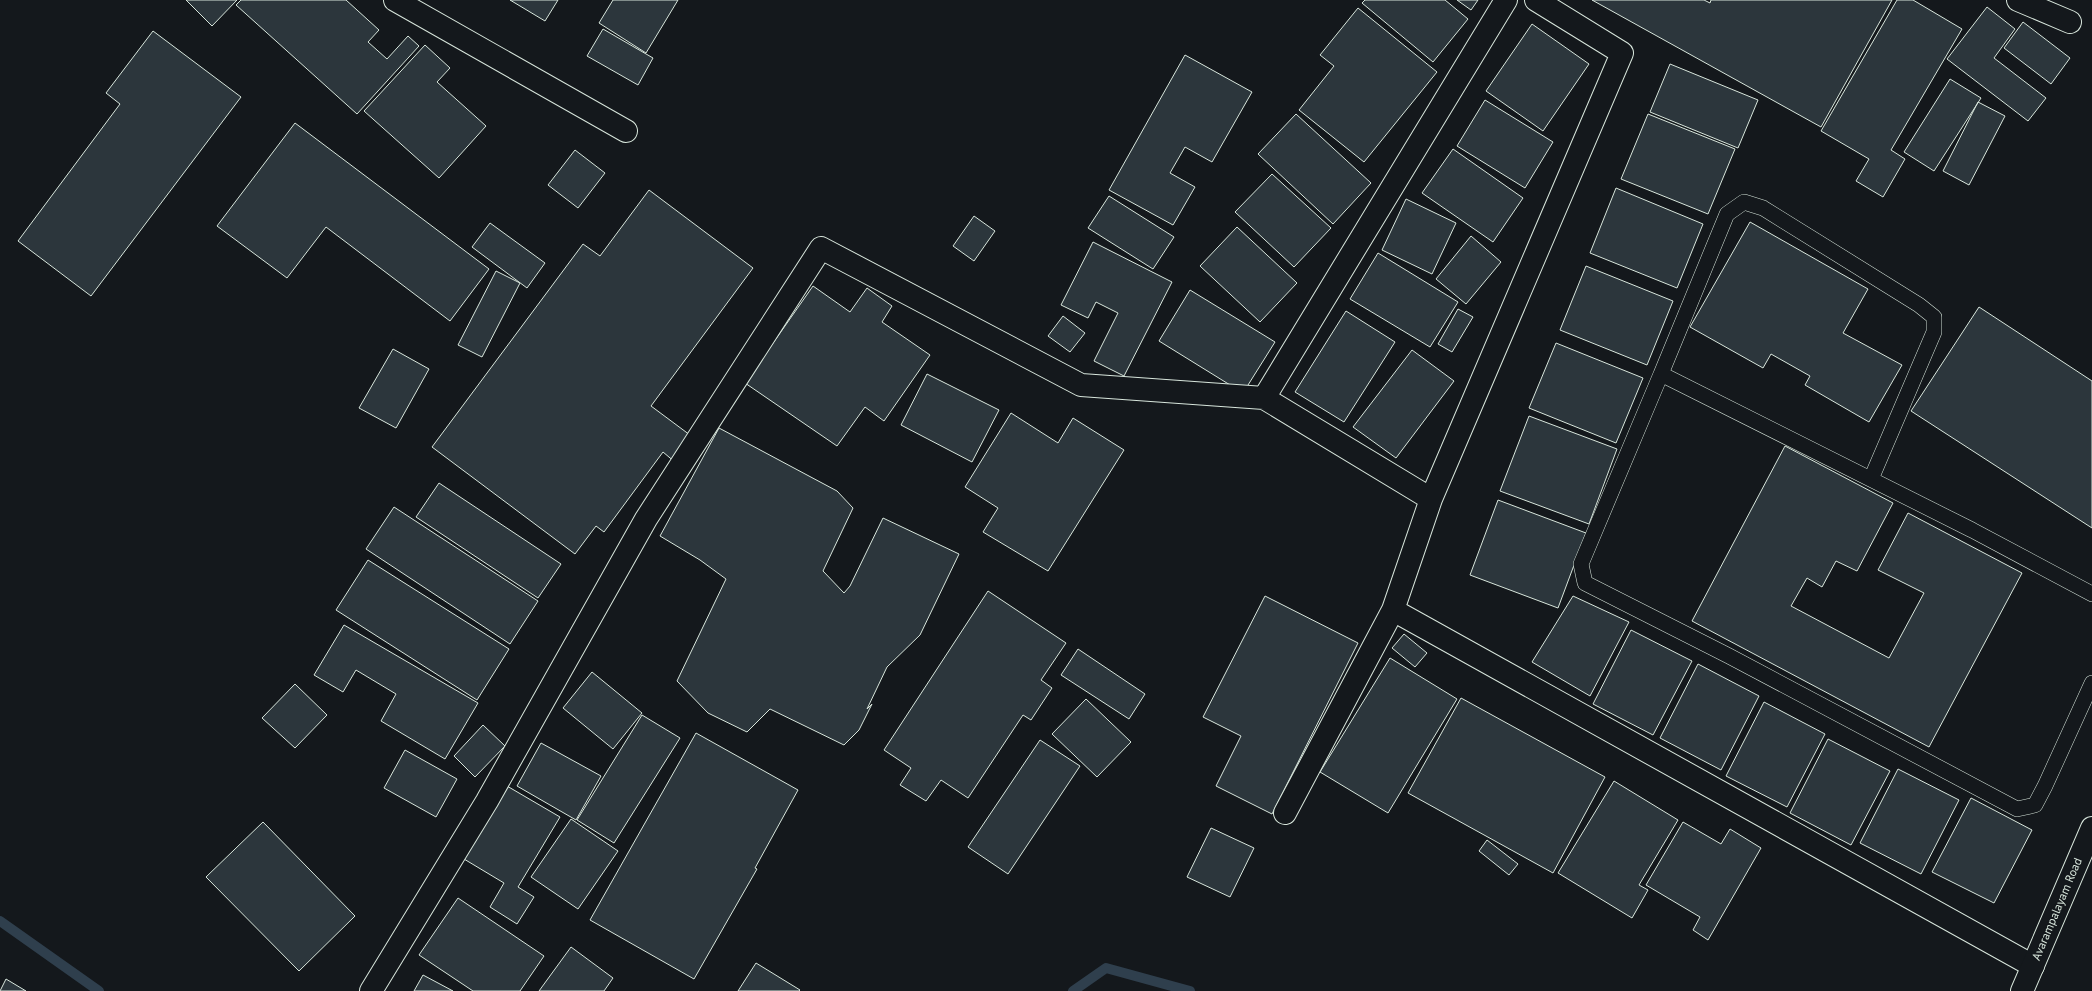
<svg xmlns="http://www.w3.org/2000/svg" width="2092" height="991" font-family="'PT Sans',sans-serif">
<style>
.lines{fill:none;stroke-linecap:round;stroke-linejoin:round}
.stream{stroke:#2f3f4d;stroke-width:10}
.building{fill:#2c363c;stroke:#d8e6dc}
.lane-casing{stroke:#d8e6dc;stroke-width:16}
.street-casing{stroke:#d8e6dc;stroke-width:24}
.secondary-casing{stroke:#d8e6dc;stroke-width:24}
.lane{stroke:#14181c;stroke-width:15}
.street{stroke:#14181c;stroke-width:22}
.secondary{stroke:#14181c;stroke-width:22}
.labels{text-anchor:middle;stroke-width:3;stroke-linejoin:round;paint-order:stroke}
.street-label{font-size:12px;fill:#d8e6dc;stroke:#14181c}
</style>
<rect width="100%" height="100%" fill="#14181c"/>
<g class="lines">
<path class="stream" d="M0 921 99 991
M1073 991 1106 968 1190 991"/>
</g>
<path class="building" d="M186 0H237L212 26Z
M241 0H346L379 30 368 42 387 59 408 36 419 46 357 114 236 5Z
M510 0H558L545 21Z
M613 0H678L646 53 599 23Z
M1365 0H1445L1468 19 1433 62 1362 3Z
M1457 0H1478L1471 10Z
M1592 0H1704L1710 3 1711 0H1892L1821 127Z
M1897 0H1913L1962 29 1891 150 1905 159 1883 197 1856 181 1869 159 1821 131Z
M1987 7 2015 29 1994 58 2046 98 2028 121 1947 59Z
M1358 8 1437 72 1364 162 1299 110 1334 66 1320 55Z
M2023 22 2070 58 2051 84 2004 48Z
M1532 24 1589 64 1543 131 1486 91Z
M603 29 653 58 638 85 587 56Z
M153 31 241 97 91 296 18 241 120 104 106 93Z
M425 45 450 68 437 82 486 126 439 178 364 111Z
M1185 55 1252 92 1212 162 1185 147 1170 173 1195 187 1173 225 1109 190Z
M1670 64 1758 100 1738 148 1650 112Z
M1950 79 1981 98 1934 171 1904 152Z
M1485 100 1553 142 1525 188 1457 146Z
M1978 102 2005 116 1969 185 1943 171Z
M1296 114 1371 183 1333 224 1258 154Z
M1648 114 1735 149 1708 214 1621 179Z
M295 123 489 269 450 321 326 227 287 278 217 226Z
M1453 149 1523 198 1493 242 1422 193Z
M575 150 605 173 578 208 548 185Z
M1272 174 1331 228 1294 267 1235 212Z
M1616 188 1703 224 1677 288 1590 253Z
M649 190 753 268 651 406 694 438 676 463 663 452 604 532 596 526 575 554 432 447 583 244 600 256Z
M1109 196 1174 237 1153 269 1088 228Z
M1406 199 1456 223 1432 274 1382 250Z
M974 216 995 231 974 261 953 246Z
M1750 222 1868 289 1843 333 1902 365 1869 422 1805 385 1810 376 1771 354 1763 368 1690 327Z
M490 223 545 263 527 288 472 247Z
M1237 227 1297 283 1260 322 1200 266Z
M1471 236 1501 262 1466 304 1436 279Z
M1093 242 1172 282 1124 376 1094 361 1118 313 1096 302 1088 318 1061 305Z
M1378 253 1458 302 1430 347 1350 299Z
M1586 266 1673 301 1647 365 1560 330Z
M496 271 520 283 482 357 458 345Z
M813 286 850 312 867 288 892 306 882 322 930 355 884 421 865 407 837 446 745 383Z
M1190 290 1275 342 1243 393 1159 341Z
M1979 307 2092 381V528L1911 411Z
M1458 309 1473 317 1452 352 1438 344Z
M1346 311 1395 342 1344 422 1295 392Z
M1063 316 1085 333 1070 352 1048 336Z
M1556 343 1643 378 1616 443 1529 408Z
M393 349 429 369 396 428 359 408Z
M1412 350 1454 381 1396 458 1353 427Z
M927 374 999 410 972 462 901 425Z
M1011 413 1058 443 1073 418 1124 450 1048 571 983 532 998 508 965 487Z
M1529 416 1617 449 1589 524 1500 491Z
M719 428 837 491 853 508 823 571 844 593 850 586 883 518 959 554 920 635 887 667 867 709 872 704 859 730 844 745 770 709 747 732 708 713 677 681 726 579 700 560 660 536Z
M1785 446 1893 503 1857 571 1836 561 1822 587 1807 578 1791 606 1889 658 1924 593 1878 570 1908 513 2022 573 1929 747 1692 621Z
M439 483 561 564 538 598 416 517Z
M1498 500 1586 533 1558 608 1470 575Z
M394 507 538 601 510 644 366 549Z
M368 560 509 649 477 700 336 610Z
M988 591 1066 643 1041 680 1052 688 1031 720 1023 715 968 798 941 780 926 801 900 785 911 768 884 750Z
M1265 596 1358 643 1272 814 1216 786 1241 736 1203 717Z
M1573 596 1629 622 1590 696 1532 662Z
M344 625 478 703 445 759 381 721 396 694 356 670 343 692 314 675Z
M1631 630 1692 661 1653 735 1593 704Z
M1404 634 1427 653 1415 667 1392 648Z
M1078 649 1145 694 1129 719 1061 675Z
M1390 658 1457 699 1388 813 1320 772Z
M1698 664 1759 696 1721 770 1660 738Z
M592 672 642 713 613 749 563 708Z
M295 684 327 715 295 748 262 718Z
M1461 698 1605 777 1553 873 1408 793Z
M1086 699 1131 742 1097 777 1052 734Z
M1764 702 1825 734 1787 807 1726 776Z
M642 715 680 738 614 843 577 820Z
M483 725 505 746 475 777 454 756Z
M696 733 798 790 755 868 757 869 694 979 590 920Z
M1828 739 1890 771 1851 845 1790 813Z
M1040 740 1080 766 1008 874 968 847Z
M541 743 601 776 576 820 517 786Z
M405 750 457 779 436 817 384 788Z
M1898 769 1959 800 1921 874 1860 843Z
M1614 781 1678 820 1639 885 1648 890 1632 918 1558 873Z
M507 786 560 817 518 887 534 897 517 924 490 907 504 883 464 859Z
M1971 798 2032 830 1994 903 1932 872Z
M571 819 618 851 578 909 531 877Z
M263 822 355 916 299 971 206 877Z
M1683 822 1721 844 1730 829 1761 848 1708 940 1693 930 1700 917 1646 885Z
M1211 828 1254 848 1230 897 1187 877Z
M1487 840 1518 864 1509 875 1479 851Z
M458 898 544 956 520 991H473L419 955Z
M571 947 613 978 604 991H539Z
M756 963 800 990 799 991H738Z
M423 975 453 991H414Z
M6 979 26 991H0Z"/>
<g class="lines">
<defs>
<path id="lane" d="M1661 374 1727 214 1744 202 1763 208 1919 305 1934 317V332L1871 479
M2092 594 1972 530 1661 374 1581 564 1585 583 1729 656 2017 809 2035 805 2045 786 2092 683"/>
<path id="street" d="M395 0 626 131
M1536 0 1622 53 1431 499 1393 610 2033 966
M2018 0 2070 22
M1431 499 1264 398 1506 0
M1285 813 1393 610
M371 991 487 801 646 519 821 248 1081 385 1264 398"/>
<path id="secondary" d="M2022 991 2092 828"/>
</defs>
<use href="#lane" class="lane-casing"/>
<use href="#street" class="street-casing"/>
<use href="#secondary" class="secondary-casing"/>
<use href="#lane" class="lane"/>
<use href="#street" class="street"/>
<use href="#secondary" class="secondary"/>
</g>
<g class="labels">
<g class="street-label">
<text transform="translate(2057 909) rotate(-67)" y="4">Avarampalayam Road</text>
</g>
</g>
</svg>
